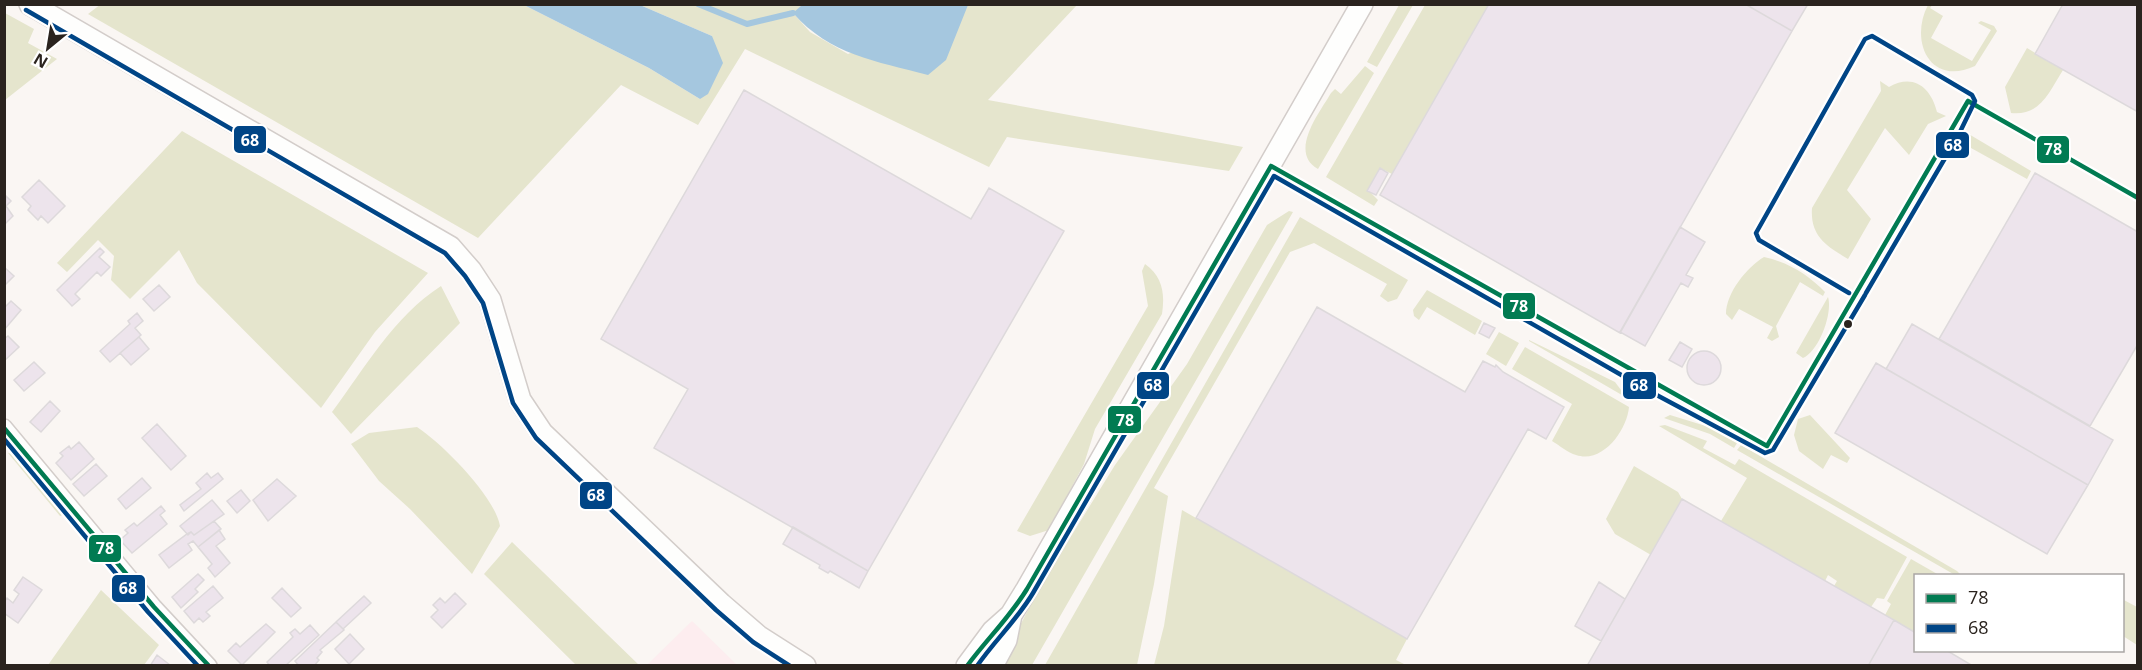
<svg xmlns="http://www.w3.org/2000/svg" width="2142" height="670" font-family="'Open Sans',sans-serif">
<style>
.commercial{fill:#fdedef}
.green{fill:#e5e5cd}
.water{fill:#a5c7df}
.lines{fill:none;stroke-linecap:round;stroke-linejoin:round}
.stream{stroke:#a5c7df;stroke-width:6}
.building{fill:#ede4ec;stroke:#ddd9db;stroke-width:1.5}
.street-casing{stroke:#d3cdca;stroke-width:18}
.secondary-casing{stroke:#d3cdca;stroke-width:24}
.street{stroke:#fefefd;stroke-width:15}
.secondary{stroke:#fefefd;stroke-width:21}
.bus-1-casing{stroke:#fff;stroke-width:9}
.bus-2-casing{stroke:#fff;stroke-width:9}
.bus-1{stroke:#017b52;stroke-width:4.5}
.bus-2{stroke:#004586;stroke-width:4.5}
.bus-dot{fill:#2a231e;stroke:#fff;stroke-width:2}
.line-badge{stroke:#fff;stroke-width:2}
.badge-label{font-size:16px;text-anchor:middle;font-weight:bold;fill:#fff}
</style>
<rect width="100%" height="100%" fill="#faf6f3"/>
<path class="commercial" d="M692 621 737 665H647Z"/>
<path class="green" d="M101 4 524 5 649 68 700 99 712 36 640 5H802L794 14 810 32 848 54 968 5H1077L988 100 1243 147 1229 171 1007 137 989 167 745 49 698 125 621 85 478 238 88 14Z
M1399 5H1413L1377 67 1367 62Z
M1425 5H1489L1392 174 1380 168 1368 190 1378 200 1374 206 1326 177Z
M1928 5H1932L1930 8 1943 16 1931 38 1972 61 1991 30 1978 23 1981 21 1994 26 1997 31 1975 66C1930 87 1909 41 1928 5Z
M5 13 34 29 28 43 57 59 5 100Z
M2027 48 2063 70C2049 92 2041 116 2011 113L2005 87Z
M1365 66 1374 73 1318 169C1288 152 1320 112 1331 93L1335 89 1341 94Z
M1880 81 1889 87C1913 73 1931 87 1937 112L1946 116 1928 124 1909 155 1885 128 1847 190 1871 219 1848 259C1826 246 1810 236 1812 208L1881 91Z
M182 131 428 273 375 332 321 408 197 283 179 250 130 299 111 280 114 256 98 240 67 272 57 263Z
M1967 133 2031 171 2027 179 1962 143V138Z
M1289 211 1293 212 1032 665 999 666 1041 585 1115 465 1187 364 1267 225Z
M1300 217 1408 280 1397 299 1388 302 1380 296 1387 284 1314 243 1290 252 1154 488 1168 496 1154 584 1137 665H1045Z
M1764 257C1788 262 1809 275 1825 292L1823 296 1800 282 1776 326 1779 337 1772 341 1767 338 1773 327 1739 309 1732 320 1726 314C1726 293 1747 267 1764 257Z
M1145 264C1163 277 1165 294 1162 314L1095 429 1084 464 1049 530 1030 536 1017 531 1148 306 1142 271Z
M441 286 460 323 351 434 332 412C365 368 394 316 441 286Z
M1427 290 1482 321 1475 335 1427 307 1419 320 1414 316 1413 310Z
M1828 297C1833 313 1819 351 1803 358L1796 353Z
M1499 332 1519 343 1506 366 1486 354Z
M1529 340 1615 382 1627 398 1529 341Z
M1525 347 1629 407C1627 430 1603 464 1576 455 1568 453 1559 445 1552 441L1572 404 1512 369Z
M1670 415 1709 427 1737 443 1734 448 1710 434 1664 418Z
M1810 415 1850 458 1847 463 1831 455 1823 469 1799 451 1794 435 1798 419Z
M1665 425 1707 441 1703 448 1735 465 1739 459 1907 557 1884 599 1877 598 1871 607 1834 586 1837 581 1828 575 1825 581 1721 521 1747 478 1659 426Z
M417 427C443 444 495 497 500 526L472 574 410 509 379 481 351 444 369 433Z
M1741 445 1957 571 1961 575H1955L1737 450Z
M8 453 15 454 63 515 60 516Z
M1634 466 1678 492 1682 499 1651 555 1615 534 1606 519Z
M1182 510 1407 639 1396 660 1406 665H1154L1164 626Z
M512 542 639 665H576L484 574Z
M1911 559 1939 575 1916 576 1915 633 1885 615 1891 604 1887 601Z
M101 590 159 645 144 665H48Z
M2122 599 2137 607V645L2123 636Z"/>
<path class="water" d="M524 5H640L712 36 723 63 708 94 700 99 649 68Z
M802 5V4L968 5 946 60 928 75C876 61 830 55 793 13Z"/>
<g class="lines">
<path class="stream" d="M698 4 747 24 793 13"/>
</g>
<path class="building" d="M1489 4H1745L1792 31 1620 333 1380 195Z
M1745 4H1808L1792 31Z
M2063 4H2138V112L2035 54Z
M744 90 971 219 989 188 1064 231 868 571 654 448 688 389 601 339Z
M1380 168 1388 173 1376 195 1367 191Z
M2035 173 2138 232V344L2090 426 1939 339Z
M39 180 65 206 48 223 41 216 38 220 28 210 31 206 22 197Z
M6 196 11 201 6 206 13 216 6 223 4 221Z
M1680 227 1705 242 1686 275 1693 278 1688 287 1681 283 1645 346 1620 332Z
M100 248 104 252 99 257 110 267 101 276 97 272 75 294 80 299 72 306 57 290Z
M4 267 14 276 4 286Z
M159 285 170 297 154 311 143 299Z
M11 301 21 310 4 330V308Z
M1317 307 1465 392 1483 361 1495 367 1496 365 1503 372 1564 407 1546 439 1528 429 1407 639 1196 518Z
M137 313 143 321 135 328 141 335 110 362 100 351 130 324 128 321Z
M1484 323 1495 328 1489 338 1479 333Z
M1912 324 2113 440 2088 485 1886 369Z
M8 336 19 347 4 361V339Z
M139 337 149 349 131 365 120 353Z
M1680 342 1692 349 1682 367 1669 360Z
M1687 368a17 17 0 1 1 34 0a17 17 0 1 1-34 0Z
M34 362 45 373 24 391 14 380Z
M1876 363 2088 485 2047 554 1835 433Z
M50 401 60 411 41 432 30 422Z
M157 424 186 456 171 470 142 438Z
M79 442 94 459 71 480 56 463 63 456 60 453 69 446 71 449Z
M96 464 107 476 84 496 73 484Z
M207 473 211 478 218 473 223 479 184 511 180 505 201 489 196 483Z
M142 478 151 488 126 509 118 499Z
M277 479 296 496 268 521 253 500Z
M241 490 250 501 237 513 227 501Z
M1682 499 1894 620 1868 666H1587Z
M212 500 224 514 194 535 191 532 188 535 180 526Z
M161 506 165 511 160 515 167 524 132 553 120 540 128 533 125 530 134 523 137 526Z
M214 521 221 529 198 547 193 541 188 544 192 550 169 568 159 555 187 534 191 532 194 535Z
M793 527 868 571 859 588 830 571 828 573 819 568 820 565 783 544Z
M219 530 225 539 216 546 230 563 215 577 208 568 212 564 198 547Z
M198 574 204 580 195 589 198 592 181 608 172 597Z
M23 577 42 590 18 623 4 613V602L7 598 13 603 19 594 14 590Z
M1599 582 1625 599 1601 641 1575 626Z
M213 586 223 598 206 612 210 616 203 622 199 618 194 623 184 611Z
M282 588 301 608 291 617 272 598Z
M455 593 466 604 442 628 431 617 438 610 433 605 440 598 445 603Z
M364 596 371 603 343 629 336 622Z
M1894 620 1916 633V650H1946L1973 666H1868Z
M336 622 344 630 320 650 322 652 317 658 319 660 314 666H299L295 661Z
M266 624 275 632 242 665 228 651 236 643 240 647Z
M310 625 319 635 285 666H270L267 662 293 637 290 633 295 629 300 634Z
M350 634 364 649 349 664 335 649Z
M157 655 170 665 169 666H150Z"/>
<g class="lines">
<defs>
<path id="street" d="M4 427 154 607 209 666"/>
<path id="secondary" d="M30 4 450 247 471 271 490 300 520 400 542 433 721 604 758 636 805 666
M967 666 993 631 1011 615 1027 589 1362 4
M992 666 1006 640 1011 615"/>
</defs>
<use href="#street" class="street-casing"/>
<use href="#secondary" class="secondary-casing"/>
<use href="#street" class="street"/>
<use href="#secondary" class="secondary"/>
<defs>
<path id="bus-1" d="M1968 101 2138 198
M1271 166 1767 446
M4 428 154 607 209 666
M1767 446 1968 101
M967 666C987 639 1010 617 1027 589L1271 166"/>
<path id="bus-2" d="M26 10 445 253 465 276 483 303 513 403 536 438 716 610 753 642 790 666
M1849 293 1759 240 1756 233 1865 39 1872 36 1972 95 1975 101 1958 136 1866 293
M4 439 148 612 198 666
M977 666C995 640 1017 620 1033 593L1274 176 1651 392 1765 453 1773 450 1865 295"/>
</defs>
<use href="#bus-1" class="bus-1-casing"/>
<use href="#bus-2" class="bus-2-casing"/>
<use href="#bus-1" class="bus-1"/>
<use href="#bus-2" class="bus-2"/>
</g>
<circle class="bus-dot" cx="1848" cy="324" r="5"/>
<g class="line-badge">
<rect x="233" y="125" width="34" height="29" rx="6" fill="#004586"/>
<rect x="1935" y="131" width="35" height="28" rx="6" fill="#004586"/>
<rect x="2036" y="135" width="34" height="29" rx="6" fill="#017b52"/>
<rect x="1502" y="292" width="34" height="28" rx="6" fill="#017b52"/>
<rect x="1622" y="371" width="35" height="29" rx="6" fill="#004586"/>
<rect x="1136" y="371" width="34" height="29" rx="6" fill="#004586"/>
<rect x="1107" y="405" width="35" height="29" rx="6" fill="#017b52"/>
<rect x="579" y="481" width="34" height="29" rx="6" fill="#004586"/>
<rect x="88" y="534" width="34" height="29" rx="6" fill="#017b52"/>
<rect x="111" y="574" width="35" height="29" rx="6" fill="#004586"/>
</g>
<g class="badge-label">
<text x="250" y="146">68</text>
<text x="1953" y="151">68</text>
<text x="2053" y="155">78</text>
<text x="1519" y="312">78</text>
<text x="1639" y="391">68</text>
<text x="1153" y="391">68</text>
<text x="1125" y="426">78</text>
<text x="596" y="501">68</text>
<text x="105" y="554">78</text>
<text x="128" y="594">68</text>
</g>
<rect width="2142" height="670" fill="none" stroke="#2a231e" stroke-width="12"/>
<rect x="1914" y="574" width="210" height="78" fill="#ffffff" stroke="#aaa7a5" stroke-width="1.5"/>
<rect x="1926" y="594" width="30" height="9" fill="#017b52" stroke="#aaa7a5" stroke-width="1.5"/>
<text x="1968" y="604" font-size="18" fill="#2a231e">78</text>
<rect x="1926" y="624" width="30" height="9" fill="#004586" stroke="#aaa7a5" stroke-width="1.5"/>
<text x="1968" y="634" font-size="18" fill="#2a231e">68</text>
<g transform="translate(48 48) rotate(210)" stroke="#ffffff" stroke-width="4.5" paint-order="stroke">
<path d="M0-4.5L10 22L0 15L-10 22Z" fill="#2a231e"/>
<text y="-9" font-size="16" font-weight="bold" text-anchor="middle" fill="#2a231e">N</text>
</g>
</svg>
